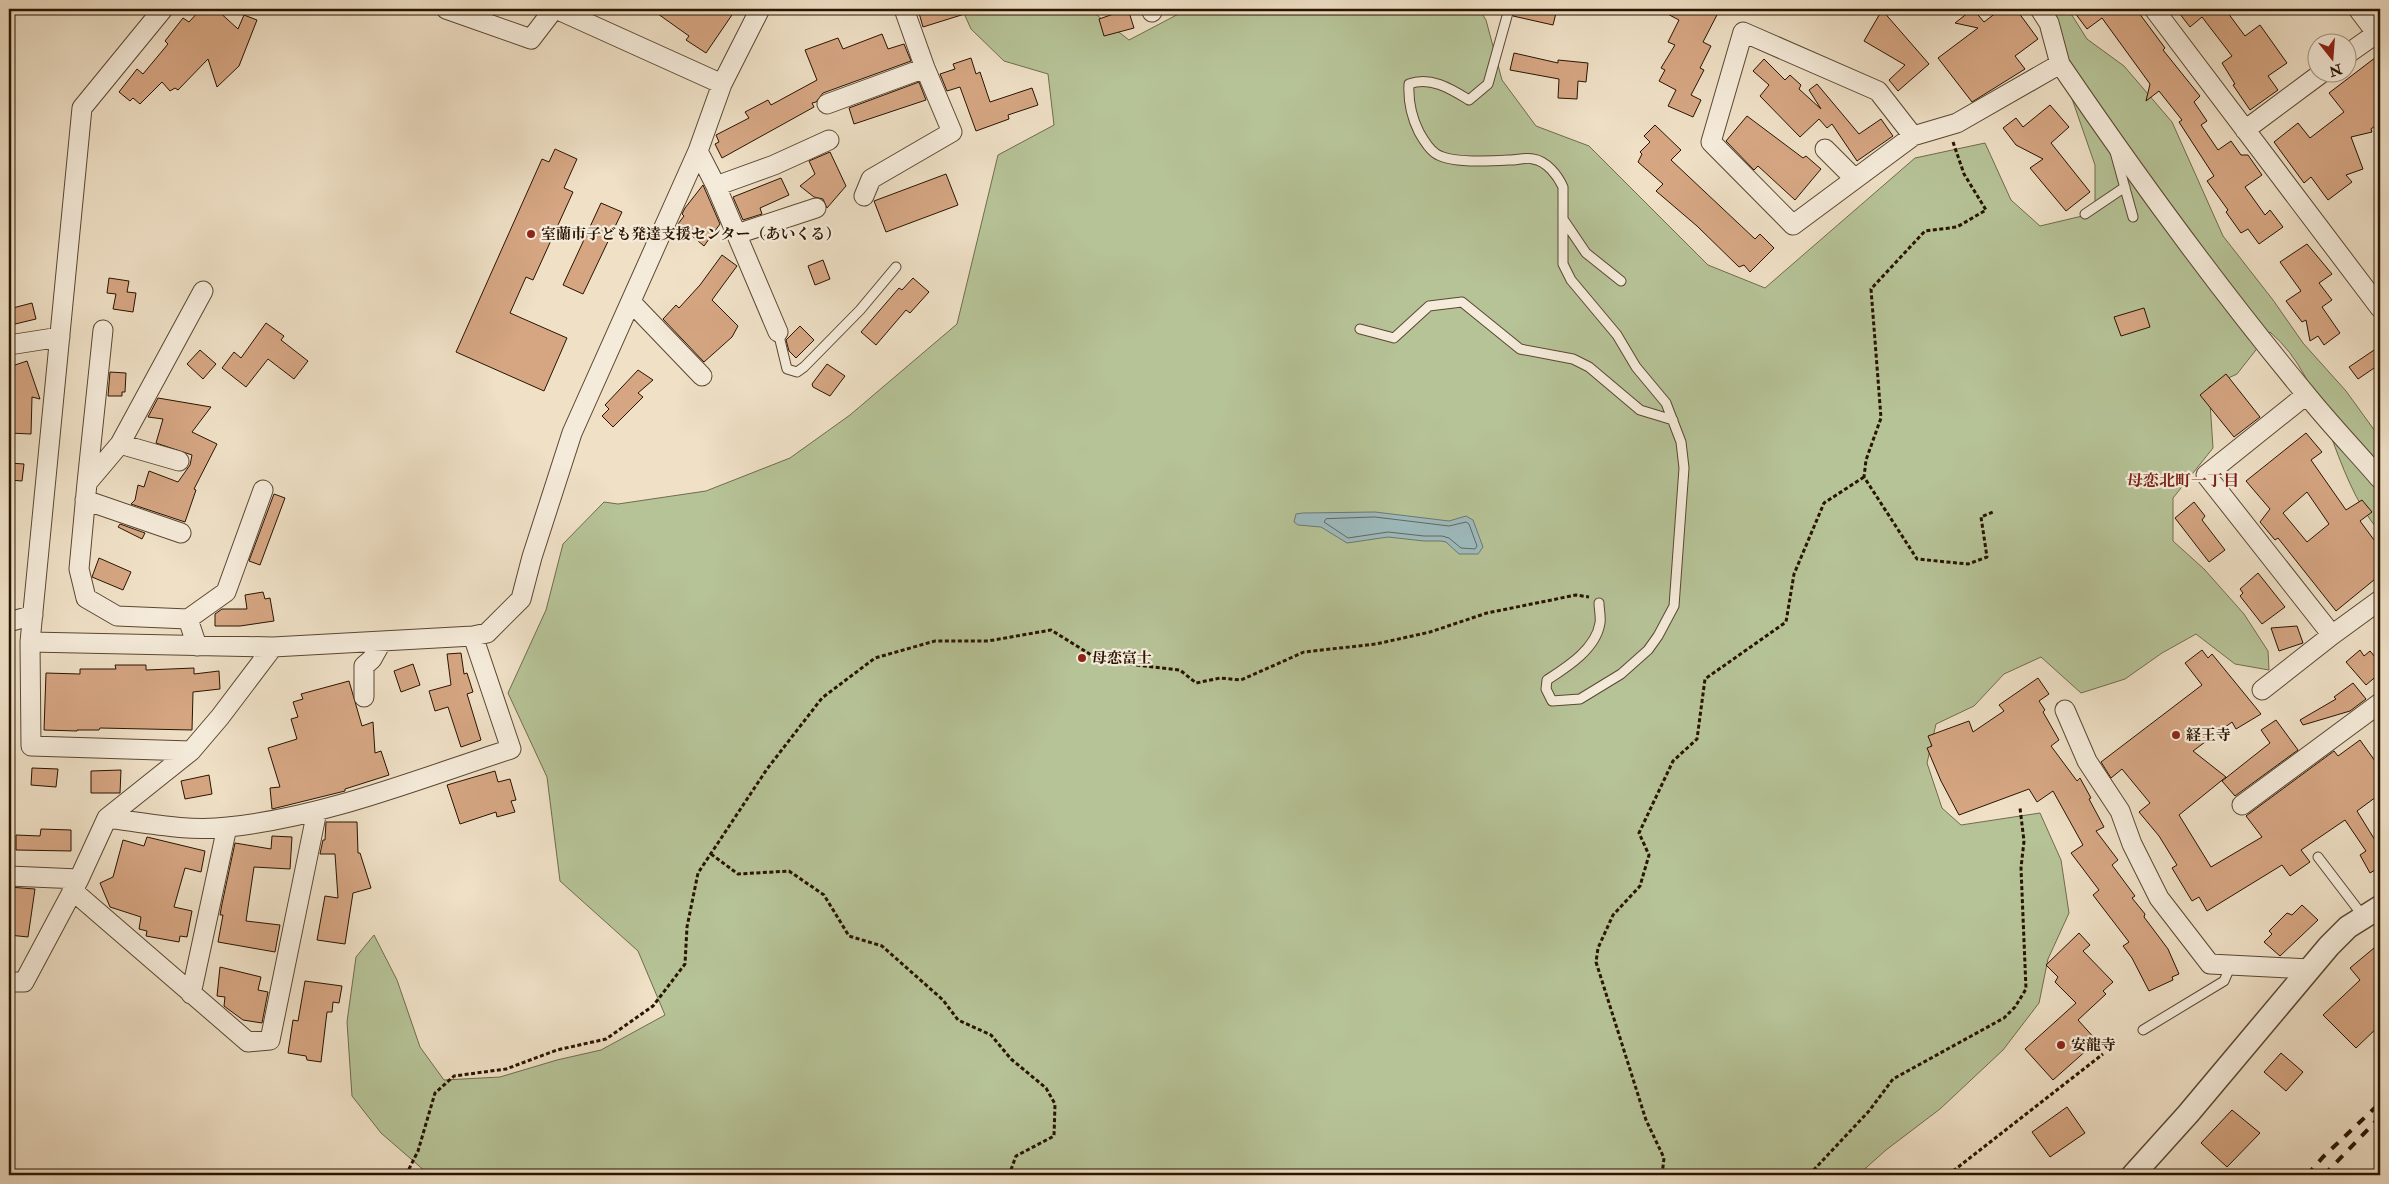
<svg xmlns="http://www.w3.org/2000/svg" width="2389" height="1184" font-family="'IM FELL Double Pica','Noto Serif JP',serif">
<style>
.green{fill:#b6c397;stroke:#706c4c}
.water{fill:#9dbbbe;stroke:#6f7872}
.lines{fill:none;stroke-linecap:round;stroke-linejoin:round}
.shore{stroke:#636860;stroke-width:1}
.building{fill:#d6a683;stroke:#291401;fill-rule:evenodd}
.service-casing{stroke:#5a4732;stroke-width:11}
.minor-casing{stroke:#5a4732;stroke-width:21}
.tertiary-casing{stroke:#5a4732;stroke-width:25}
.path{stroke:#291401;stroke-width:3;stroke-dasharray:4 2.5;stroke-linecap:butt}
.service{stroke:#f5ebda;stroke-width:9}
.minor{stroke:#f5ebda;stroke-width:19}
.tertiary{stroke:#f5ebda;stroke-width:22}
.rail{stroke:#291401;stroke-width:4;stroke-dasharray:9 9;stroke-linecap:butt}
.poi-dot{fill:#8f2418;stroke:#f5ebda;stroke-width:2}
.labels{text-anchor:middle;stroke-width:4.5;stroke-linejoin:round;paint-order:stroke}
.poi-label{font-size:15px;font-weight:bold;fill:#291401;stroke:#f5ebda;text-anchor:start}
.neighbourhood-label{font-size:16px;font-weight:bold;fill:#7a1f14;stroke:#f5ebda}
</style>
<rect width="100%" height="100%" fill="#efe0c6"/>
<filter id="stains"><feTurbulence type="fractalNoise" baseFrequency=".004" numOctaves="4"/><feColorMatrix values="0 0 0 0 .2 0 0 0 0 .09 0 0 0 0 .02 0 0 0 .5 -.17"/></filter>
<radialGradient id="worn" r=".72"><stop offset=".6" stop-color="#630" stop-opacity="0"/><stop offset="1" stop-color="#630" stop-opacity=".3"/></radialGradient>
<path class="green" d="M962 9H1089L1129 40 1188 9H1479L1486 20 1502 80 1536 126 1589 146 1708 265 1765 288 1915 158 1985 143 2011 200 2040 226 2095 213V165L2070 93 2033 9H2068L2087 39 2124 66 2172 122 2223 236 2273 300 2303 343 2346 391 2380 438V532C2330 475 2329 382 2270 332L2237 374 2209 387 2213 448 2173 498V541L2204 569 2244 614 2268 651 2269 670 2235 664 2196 634 2162 653 2125 679 2081 693 2041 657 2004 674 1974 706 1936 724 1927 763 1942 808 1961 825 2040 813 2061 860 2069 913 2048 959 2039 1003 2003 1050 1940 1109 1886 1150 1858 1175H424L426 1172 381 1133 352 1096 347 1022 356 957 374 935 397 980 420 1047 444 1080 500 1077 557 1060 601 1050 665 1015 638 951 560 881 547 777 508 693 546 610 563 544 604 502 618 504 706 491 790 458 850 415 957 324 998 155 1054 125 1048 74 1004 61 971 29Z"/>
<path class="water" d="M1375 512 1449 521 1466 516 1473 520 1483 547 1478 554H1459L1446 542 1441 541H1424L1388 537 1347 543 1321 527 1298 525 1294 522 1296 514 1303 513Z"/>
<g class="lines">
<path class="shore" d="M1375 517 1449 526 1466 522 1469 524 1477 546 1475 549 1461 548 1449 538 1442 536H1424L1388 532 1348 538 1324 522 1326 519Z"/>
</g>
<path class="building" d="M201 9H216L238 29 244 15 257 20 239 66 217 87 208 59 178 90 175 88 170 91 162 82 140 104 133 98 130 101 119 92 137 69 143 74 168 44 165 41 183 18 189 22Z
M651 9H736L706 53 686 40 689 36Z
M933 9H970L971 12 923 27 919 13Z
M1128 9 1134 28 1104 36 1099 19Z
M1515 9H1557L1553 25 1513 16Z
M1658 9H1720L1703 42 1711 46 1700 68 1704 70 1691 95 1701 100 1693 117 1668 106 1676 90 1659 81 1665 70 1661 68 1675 45 1668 42 1679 20Z
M1973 9 1984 22 2001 9H2016L2038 39 2015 56 2025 69 1972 102 1938 58 1978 28 1955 23Z
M2072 9H2136L2165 48 2163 50 2200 96 2194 102 2207 121 2201 125 2218 150 2231 141 2241 155H2248L2262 175 2245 187 2265 215 2270 210 2283 227 2259 244 2248 229 2241 233 2226 212 2228 210 2207 181 2214 176 2179 122 2182 120 2159 91 2146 101 2150 84 2102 18 2087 29Z
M2176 9H2225L2245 36 2260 25 2287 63 2268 76 2278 90 2250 110 2233 85 2235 84 2222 63 2232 56 2202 17 2190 27Z
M1882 10 1929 64 1898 91 1889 80 1905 65 1864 41Z
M882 34 888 49 904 44 911 61 823 93 816 102 812 103 814 107 722 158 715 144 719 142 716 135 749 118 745 112 768 100 771 105 817 80 805 50 838 38 843 49Z
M1514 53 1558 63V60L1588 63 1586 82 1578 81 1577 99 1558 98 1559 79 1510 70Z
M2380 54V122L2371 129 2372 132 2351 137 2363 169 2346 175 2352 182 2328 200 2311 177 2304 183 2274 142 2298 123 2310 138 2344 112 2329 93Z
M971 58 976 74 980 72 990 102 1032 88 1038 105 1008 115 1009 119 976 131 960 87 947 91 940 74 955 69 953 64Z
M1764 59 1785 80 1790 75 1801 85 1799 89 1821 109 1809 90 1817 84 1859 134 1881 119 1893 136 1857 161 1832 124 1827 128 1819 119 1800 137 1760 96 1769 85 1753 71Z
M919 82 926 100 854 124 849 108Z
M2050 105 2069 127 2051 143 2090 192 2066 211 2030 168 2043 159 2016 145 2003 128 2016 118 2023 127Z
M1747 116 1803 158 1806 156 1821 169 1795 200 1758 166 1754 170 1726 141Z
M1655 125 1681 150 1671 160 1755 239 1760 234 1774 248 1750 272 1744 265 1739 267 1697 226 1656 191 1663 184 1638 162 1642 154 1640 152 1650 142 1644 136Z
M555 149 577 159 564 188 573 192 533 280 526 277 510 313 567 338 544 391 456 352 542 159 549 162Z
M830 152 846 186 827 208 823 199 814 197 800 186 815 174 809 161Z
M946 174 958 205 886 232 874 201Z
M781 178 789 195 760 208 762 214 743 220 733 197Z
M703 185 720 224 704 246 678 224 684 216 682 214 685 208Z
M601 203 622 212 583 294 563 285Z
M2307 244 2332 274 2319 283 2332 300 2322 307 2340 333 2324 345 2318 336 2310 341 2306 320 2302 322 2286 301 2301 291 2280 262Z
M722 255 737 266 712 300 738 326 732 337 704 362 663 319 676 305 679 308 700 285Z
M823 260 830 279 815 285 808 266Z
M109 278 129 281 127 292 136 293 133 312 113 309 116 294 107 293Z
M913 278 929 292 910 313 906 310 876 345 861 332 899 288 902 290Z
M32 303 36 319 11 325 9 309Z
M2144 308 2150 327 2121 336 2114 317Z
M266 323 284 336 281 340 308 361 294 379 268 359 246 387 222 368 234 352 241 358Z
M800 326 814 340 796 358 789 351 786 340Z
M2380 346V364L2358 379 2349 367Z
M200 350 216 364 203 379 187 364Z
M27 361 40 399 32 397 31 434 9 433V367Z
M827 364 845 376 830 396 813 387 812 384Z
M638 370 653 380 638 393 643 397 613 427 602 416 609 409 605 405Z
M110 372 126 373 125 392H122V396H108Z
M2226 374 2260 417 2234 437 2200 395Z
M158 398 211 407 192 432 217 444 194 489 196 490 185 522 131 504 135 500 138 485 144 487 149 471 178 482 190 465 192 455 156 443 163 419 148 417Z
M2306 433 2322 452 2311 460 2346 510 2362 500 2372 512 2360 521 2380 548V575L2336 611 2278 538 2275 540 2260 522 2270 509 2246 481ZM2307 492 2329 524 2307 542 2283 513Z
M9 463 24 464 22 481 9 480Z
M274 494 285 498 260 565 249 561Z
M2194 502 2205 516 2202 520 2225 550 2209 562 2175 518Z
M120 524 145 533 142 539 118 527Z
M99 558 131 572 123 590 92 577Z
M2258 573 2285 607 2262 624 2240 596 2243 593 2240 589Z
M263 592 265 599 270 598 274 621 240 626H215V614L222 609H247L245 595Z
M2297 626 2303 643 2279 651 2271 628Z
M2202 650 2208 658 2212 654 2261 714 2236 729 2232 722 2193 751 2226 777 2179 815 2211 867 2262 837 2246 816 2334 751 2338 756 2360 740 2380 768V794L2357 811 2378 845 2380 843V867L2370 873 2360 855 2366 851 2345 820 2301 850 2310 862 2290 876 2282 865 2207 911 2199 897 2192 901 2172 868 2177 865 2159 836 2139 812 2150 803 2122 769 2111 778 2101 762 2202 685 2185 663Z
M2360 650 2364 656 2370 651 2380 663V673L2366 685 2346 662Z
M461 653 464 674 467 673 473 692 467 694 481 740 461 747 448 707 435 711 429 691 451 685 447 654Z
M413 664 420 685 401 692 394 671Z
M115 665H146V670L194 668V674L219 671 220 689 193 692 192 730 100 728 99 730H77V731L44 730 46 673 80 674V669H116Z
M2038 678 2049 694 2039 701 2045 710 2043 712 2059 740 2051 746 2077 781 2080 778 2091 798 2089 799 2104 827 2096 831 2118 860 2112 865 2135 896 2132 898 2145 914 2144 917 2168 949 2179 974 2172 977 2173 980 2149 991 2132 958 2123 946 2129 942 2093 895 2099 890 2071 853 2083 845 2053 791 2037 802 2029 789 1959 815 1941 781 1927 748 1932 746 1928 736 1969 721 1973 732 2004 711 1999 705Z
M349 681 362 726 373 722 375 753 381 751 389 775 345 789V791L272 809 270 788 280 787 268 748 297 739 291 719 298 717 293 702 303 699 301 694Z
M2353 683 2366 699 2350 711 2303 725 2300 720 2336 699 2334 697Z
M2276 720 2298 750 2235 796 2222 781 2270 743 2261 730Z
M32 768 58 769 56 787 31 785Z
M121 770 120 793H91V771Z
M495 771 498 782 510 779 516 800 511 801 515 812 497 817 496 812 460 824 447 785Z
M209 775 212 794 185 799 181 781Z
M326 822H357L358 853H360L371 888 353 893 345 944 317 940 325 896 338 898 335 854H320L323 840H325Z
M41 829 71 830V851L16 850V835L40 836Z
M272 836 292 837 290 869 254 867 246 921 280 925 275 952 218 942 223 915H220L222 904 235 843 271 849Z
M147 837 205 851 201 872 185 868 174 907 192 911 187 937 180 936 179 942 146 936 147 931 139 929 141 917 110 907 100 883 113 877 123 840 144 846Z
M9 887 35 889 28 937 9 935Z
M2302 905 2318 920 2280 956 2264 942 2272 934 2269 931 2287 913 2292 915Z
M2079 933 2090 945 2083 951 2113 982 2103 991 2106 994 2078 1020 2097 1041 2053 1080 2025 1049 2076 1003 2055 982 2058 977 2046 965Z
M2380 943V1025L2356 1048 2323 1015 2360 980 2350 968Z
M220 967 261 977 258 990 268 992 262 1023 243 1020 224 1006 225 997 217 996Z
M305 981 342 986 339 1003 333 1002 332 1012H327L321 1062 307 1060 306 1056 288 1053 293 1020 298 1021Z
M2281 1053 2303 1072 2286 1091 2264 1072Z
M2067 1107 2085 1133 2050 1157 2032 1132Z
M2232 1110 2260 1133 2227 1167 2201 1143Z"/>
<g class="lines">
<defs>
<path id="service" d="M1509 9 1488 84 1469 100C1451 89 1431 76 1409 84 1408 102 1411 116 1419 132 1423 139 1428 148 1435 153 1449 164 1493 161 1510 160 1517 160 1527 157 1533 159 1547 161 1558 176 1563 187V264L1571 280 1617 335 1636 367 1666 403 1681 442 1684 468 1674 606 1658 636 1648 650 1621 674 1580 699 1552 701 1546 689 1547 680C1567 667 1596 649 1600 623 1601 617 1599 609 1599 603
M2115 152 2133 217
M2085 214 2125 187
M1563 219 1586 253 1621 281
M1360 329 1394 338 1429 306 1462 302 1520 349 1573 359 1589 367 1640 410 1673 420
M778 332 787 369 797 372 804 367 860 310 896 267
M2318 857 2363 916
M2143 1030 2224 981 2231 965"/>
<path id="minor" d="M163 9 82 108 30 642 31 746 191 751
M446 9 531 39 554 9
M556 9 722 84
M1151 9 1152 12
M2154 9 2380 308
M2358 9 2380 38
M2346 55 2380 31
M2060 64C2137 177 2218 288 2305 393 2329 423 2355 450 2380 479
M827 104 925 68
M2245 130 2323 72
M1913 136 1878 91 1743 32 1711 142 1793 225 1913 136 1957 123 2060 64 2049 23 2040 9
M1825 149 1855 179
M698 151 716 186 778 332
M716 186 774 165 829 140
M864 196 871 179 952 132 925 68 904 9
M737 234 816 208
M631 302 702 376
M9 345 60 337
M2306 395 2206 475 2332 635
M120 444 179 461
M87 483 103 330
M85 500 181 533
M188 619 226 592 263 490
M9 622 33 615
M30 642 273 647 473 636 487 633 521 599 532 557 572 433 698 151 722 84 760 9
M197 646 188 619 117 616 86 598 79 569 87 483 120 444 203 291
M2262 690 2332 635 2380 600
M364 697V666L372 659 382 641
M2065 710 2087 761 2120 811 2132 844 2159 898 2210 964 2310 969
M2242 805 2380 703
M107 818C146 823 188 832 228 827 325 817 418 779 511 749L473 636
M9 876 79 879
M72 890 248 1042 270 1040 317 811
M9 982H24L79 879 107 818 191 751 220 717 273 647
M191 994 227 827"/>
<path id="tertiary" d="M2133 1175 2188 1114 2329 946 2348 927 2380 907"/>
</defs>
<use href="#service" class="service-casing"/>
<use href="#minor" class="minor-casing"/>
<use href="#tertiary" class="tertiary-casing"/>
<path class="path" d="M1953 142 1964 174 1986 210 1957 227 1925 231 1871 289 1881 418 1866 460 1864 477 1917 559 1968 564 1987 557 1981 517 1993 512
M711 854 738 874 789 871 824 895 849 936 882 946 943 1000 958 1020 991 1035 1011 1059 1046 1088 1055 1104 1054 1136 1016 1156 1009 1175
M406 1175 418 1151 435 1093 454 1076 506 1069 557 1050 606 1039 653 1006 685 964 687 927 698 873 767 769 822 698 875 658 935 641H988L1051 630 1101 661 1180 670 1196 683 1220 678 1241 680 1304 652 1376 644 1430 632 1487 613 1576 595 1589 597
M1250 1175 1285 1171
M1662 1175 1664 1158 1646 1120 1596 962 1598 948 1613 915 1640 886 1649 855 1639 833 1673 761 1697 739 1705 679 1786 622 1794 574 1824 503 1864 477
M1809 1175 1869 1111 1893 1079 2004 1018 2015 1007 2026 989 2021 868 2024 841 2020 808
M1948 1175 2103 1054"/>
<use href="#service" class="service"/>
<use href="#minor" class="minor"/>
<use href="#tertiary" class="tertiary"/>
<path class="rail" d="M2307 1175 2323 1157 2380 1103
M2324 1175 2380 1117"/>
</g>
<g class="poi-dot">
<circle cx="531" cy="234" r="5"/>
<circle cx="1082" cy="658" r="5"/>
<circle cx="2176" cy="735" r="5"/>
<circle cx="2061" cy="1045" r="5"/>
</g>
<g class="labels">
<g class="poi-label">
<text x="541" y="239">室蘭市子ども発達支援センター（あいくる）</text>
<text x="1092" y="663">母恋富士</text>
<text x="2186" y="740">経王寺</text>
<text x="2071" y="1050">安龍寺</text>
</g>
<g class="neighbourhood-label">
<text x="2183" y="486">母恋北町一丁目</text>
</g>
</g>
<rect width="2389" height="1184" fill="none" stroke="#efe0c6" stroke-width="30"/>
<rect x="10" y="10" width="2369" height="1164" fill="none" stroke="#291401" stroke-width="2.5"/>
<rect x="15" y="15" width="2359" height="1154" fill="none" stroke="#291401"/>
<g transform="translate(2332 58) rotate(163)"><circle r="24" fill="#f5ebda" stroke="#a39583"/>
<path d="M0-4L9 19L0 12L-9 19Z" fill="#8f2418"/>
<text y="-8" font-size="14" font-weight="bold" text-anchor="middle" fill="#291401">N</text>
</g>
<rect width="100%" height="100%" filter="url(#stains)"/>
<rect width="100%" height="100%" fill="url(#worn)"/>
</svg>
